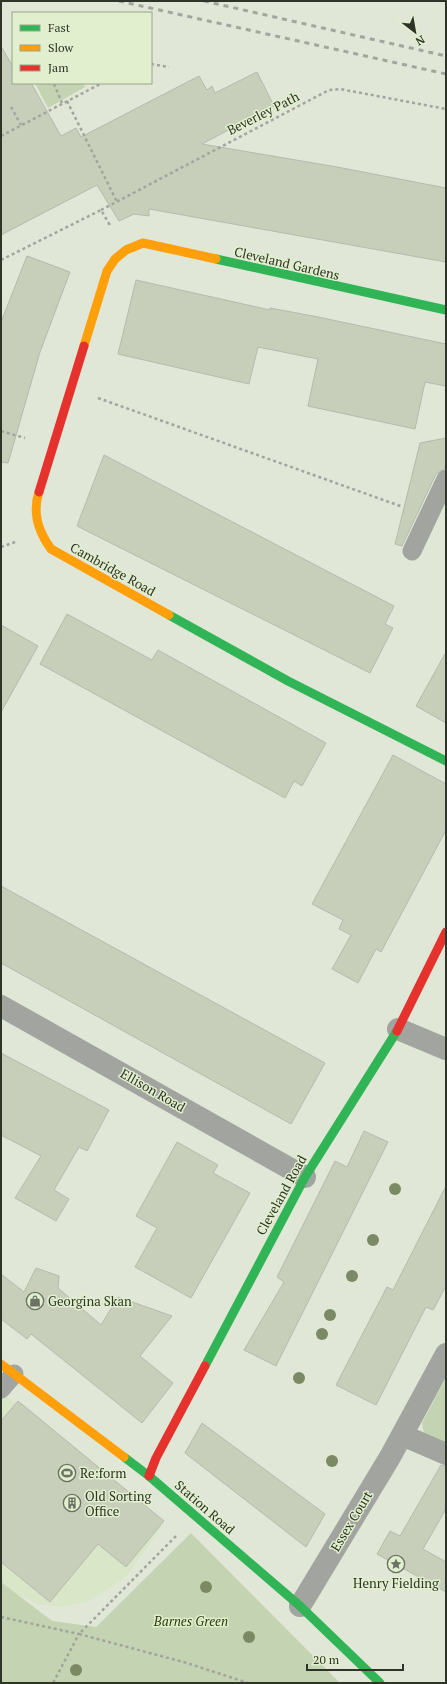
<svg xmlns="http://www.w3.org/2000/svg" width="447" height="1684" font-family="'PT Serif',serif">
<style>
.built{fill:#d9e6c8}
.green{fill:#c4d3b1}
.building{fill:#c7cfba;stroke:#b5baad}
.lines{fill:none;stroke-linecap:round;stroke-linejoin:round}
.path{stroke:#a1a59d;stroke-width:2.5;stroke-dasharray:3 3;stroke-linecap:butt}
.lane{stroke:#a2a59f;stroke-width:19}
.street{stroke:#a2a59f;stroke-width:22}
.fast{stroke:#30b455;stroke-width:9}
.slow{stroke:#ff9f0a;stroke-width:9}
.jam{stroke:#e5322d;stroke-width:9}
.rail{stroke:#a3a69d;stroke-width:3;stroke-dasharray:5 5;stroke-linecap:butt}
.tree{fill:#7c8965}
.labels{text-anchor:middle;stroke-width:3;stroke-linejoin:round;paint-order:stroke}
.street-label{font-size:13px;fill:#2e3427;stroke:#e1efce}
.poi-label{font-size:13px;fill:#2e3427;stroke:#e1efce;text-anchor:start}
.park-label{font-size:13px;font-style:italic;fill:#2b3c09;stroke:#e1efce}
</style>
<rect width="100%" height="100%" fill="#e0e7d6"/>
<path class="built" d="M1 1392 162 1526 125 1578 88 1602 63 1607 39 1604 6 1589 1 1585Z"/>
<path class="green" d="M35 83H83L85 87 48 108Z
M446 1378V1447L424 1433 422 1423Z
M191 1533 340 1683H1V1582L52 1621 96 1627Z"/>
<path class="building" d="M1 46 13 67V83H31L61 136 76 128 81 137 199 76 207 90 212 86 215 93 257 72 274 106 202 144 337 167 446 188V262L149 209V216L134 214 119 221 97 185 1 235Z
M27 256 70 272 40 352 8 463 1 462V322Z
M136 280 270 310V308L318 317 446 344V386L425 382 415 429 308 406 318 359 258 347 249 384 118 354Z
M446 438V463L444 469 436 474 402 546 395 544 420 443Z
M104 455 394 606 385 624 393 628 370 673 77 526Z
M67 614 152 660 158 650 326 743 302 786 294 781 285 798 40 664Z
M1 625 38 646 1 712Z
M446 652V723L416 706Z
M393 755 446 784V830L381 952 376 949 358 983 332 969 351 935 339 929 343 920 312 904Z
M1 886 325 1063 291 1124 1 963Z
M1 1053 109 1110 87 1151 79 1147 54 1190 69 1199 56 1221 15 1198 41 1156 1 1135Z
M364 1131 388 1142 276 1366 244 1350 284 1282 277 1277 335 1161 347 1167Z
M177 1142 218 1165 213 1173 250 1193 191 1298 135 1267 157 1228 136 1216Z
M446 1186V1286L433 1310 426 1307 376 1405 336 1385 387 1287 393 1290Z
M36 1268 59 1276 58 1288 101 1325 118 1297 172 1316 140 1356 173 1383 142 1423 31 1334 27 1339 1 1319V1274L24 1292Z
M18 1401 164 1521 126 1567 98 1544 50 1602 1 1562V1421Z
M202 1423 325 1514 306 1547 185 1453Z
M441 1465 446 1466V1509L423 1549 446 1562V1592L377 1554 390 1531 400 1536Z"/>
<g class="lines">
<path class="path" d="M151 64 169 67
M47 83 52 84 55 83
M54 84 62 103
M67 101 117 202
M11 107 21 125
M1 136 102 83
M101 210 329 90 340 89 446 109
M1 260 101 210 111 227
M98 398 403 507
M1 431 25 438
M1 547 15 542
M176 1536 79 1634 187 1663 248 1683
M1 1617 79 1634 53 1683"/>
<path class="lane" d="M412 551 446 479
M1 1389 14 1374"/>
<path class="street" d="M1 1006 305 1177
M398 1029 446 1049
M402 1435 446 1454
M300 1606 390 1457 446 1354"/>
<path class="fast" d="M216 259 446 310
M169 615 288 681 446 761
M205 1366 305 1177 397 1031
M124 1457 149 1476 300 1606 380 1683"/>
<path class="slow" d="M84 346 107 271 115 259 126 250 143 243 216 259
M39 492C32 513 38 531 51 549L169 615
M1 1364 124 1457"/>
<path class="jam" d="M39 492 84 346
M397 1031 446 932
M149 1476 156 1458 205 1366"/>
<path class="rail" d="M119 1 446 74
M204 1 446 56"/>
</g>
<g class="tree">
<circle cx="395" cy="1189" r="6"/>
<circle cx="373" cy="1240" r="6"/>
<circle cx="352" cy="1276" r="6"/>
<circle cx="330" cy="1315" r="6"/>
<circle cx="322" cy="1334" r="6"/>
<circle cx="299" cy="1378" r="6"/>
<circle cx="332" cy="1461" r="6"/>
<circle cx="206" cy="1587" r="6"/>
<circle cx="249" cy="1637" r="6"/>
<circle cx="76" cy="1670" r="6"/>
</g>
<defs>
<symbol id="shop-ring" viewBox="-11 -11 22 22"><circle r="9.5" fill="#e1efce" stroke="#6c7364" stroke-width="1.5"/><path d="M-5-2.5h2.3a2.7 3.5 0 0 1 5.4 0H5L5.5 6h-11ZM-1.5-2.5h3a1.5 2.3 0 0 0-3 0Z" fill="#6c7364"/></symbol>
<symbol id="stadium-ring" viewBox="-11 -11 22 22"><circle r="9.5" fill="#e1efce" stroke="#6c7364" stroke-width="1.5"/><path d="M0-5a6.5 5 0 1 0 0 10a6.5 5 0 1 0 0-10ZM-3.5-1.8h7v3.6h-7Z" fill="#6c7364"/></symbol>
<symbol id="building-ring" viewBox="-11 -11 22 22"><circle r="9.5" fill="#e1efce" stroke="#6c7364" stroke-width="1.5"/><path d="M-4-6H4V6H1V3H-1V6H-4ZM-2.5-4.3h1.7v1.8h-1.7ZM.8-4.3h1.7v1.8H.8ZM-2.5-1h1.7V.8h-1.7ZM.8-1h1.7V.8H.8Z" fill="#6c7364"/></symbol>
<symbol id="sight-ring" viewBox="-11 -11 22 22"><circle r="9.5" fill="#e1efce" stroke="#6c7364" stroke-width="1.5"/><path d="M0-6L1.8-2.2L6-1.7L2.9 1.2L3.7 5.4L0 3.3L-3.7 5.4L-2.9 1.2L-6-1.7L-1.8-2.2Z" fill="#6c7364"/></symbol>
</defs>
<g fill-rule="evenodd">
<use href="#shop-ring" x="25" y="1291" width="20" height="20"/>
<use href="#stadium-ring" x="57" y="1463" width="20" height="20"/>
<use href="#building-ring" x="62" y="1493" width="20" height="20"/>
<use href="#sight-ring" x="386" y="1554" width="20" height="20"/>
</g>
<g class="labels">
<g class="street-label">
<text transform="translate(263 113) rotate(-27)" y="5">Beverley Path</text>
<text transform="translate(287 263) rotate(13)" y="5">Cleveland Gardens</text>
<text transform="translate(113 569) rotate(29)" y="5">Cambridge Road</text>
<text transform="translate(153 1090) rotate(30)" y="5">Ellison Road</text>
<text transform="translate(281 1195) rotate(-61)" y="5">Cleveland Road</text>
<text transform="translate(205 1507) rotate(41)" y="5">Station Road</text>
<text transform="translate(351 1521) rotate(-59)" y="5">Essex Court</text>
</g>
<g class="poi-label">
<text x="48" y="1306">Georgina Skan</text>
<text x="80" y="1478">Re:form</text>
<text x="85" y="1501">Old Sorting<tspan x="85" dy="15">Office</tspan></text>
<text x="396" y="1588" text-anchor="middle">Henry Fielding</text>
</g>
<g class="park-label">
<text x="191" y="1626">Barnes Green</text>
</g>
</g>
<rect width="447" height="1684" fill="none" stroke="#2e3427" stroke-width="4"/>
<rect x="12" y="12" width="140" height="72" fill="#e1efce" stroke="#99a48b"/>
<rect x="20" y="25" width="20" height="6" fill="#30b455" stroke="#99a48b"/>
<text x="48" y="32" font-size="12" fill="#2e3427">Fast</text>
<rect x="20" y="45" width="20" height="6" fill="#ff9f0a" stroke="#99a48b"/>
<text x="48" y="52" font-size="12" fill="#2e3427">Slow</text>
<rect x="20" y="65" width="20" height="6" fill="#e5322d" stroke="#99a48b"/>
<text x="48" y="72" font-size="12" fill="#2e3427">Jam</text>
<g transform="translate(415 32) rotate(149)" stroke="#e1efce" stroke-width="3" paint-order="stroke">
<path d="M0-3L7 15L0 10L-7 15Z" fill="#2e3427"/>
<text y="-6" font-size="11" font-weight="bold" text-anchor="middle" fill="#2e3427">N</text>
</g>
<path d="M307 1664v6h96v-6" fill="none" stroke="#2e3427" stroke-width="2"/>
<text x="313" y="1664" font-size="12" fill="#2e3427" stroke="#e1efce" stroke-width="3" paint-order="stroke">20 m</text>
</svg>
